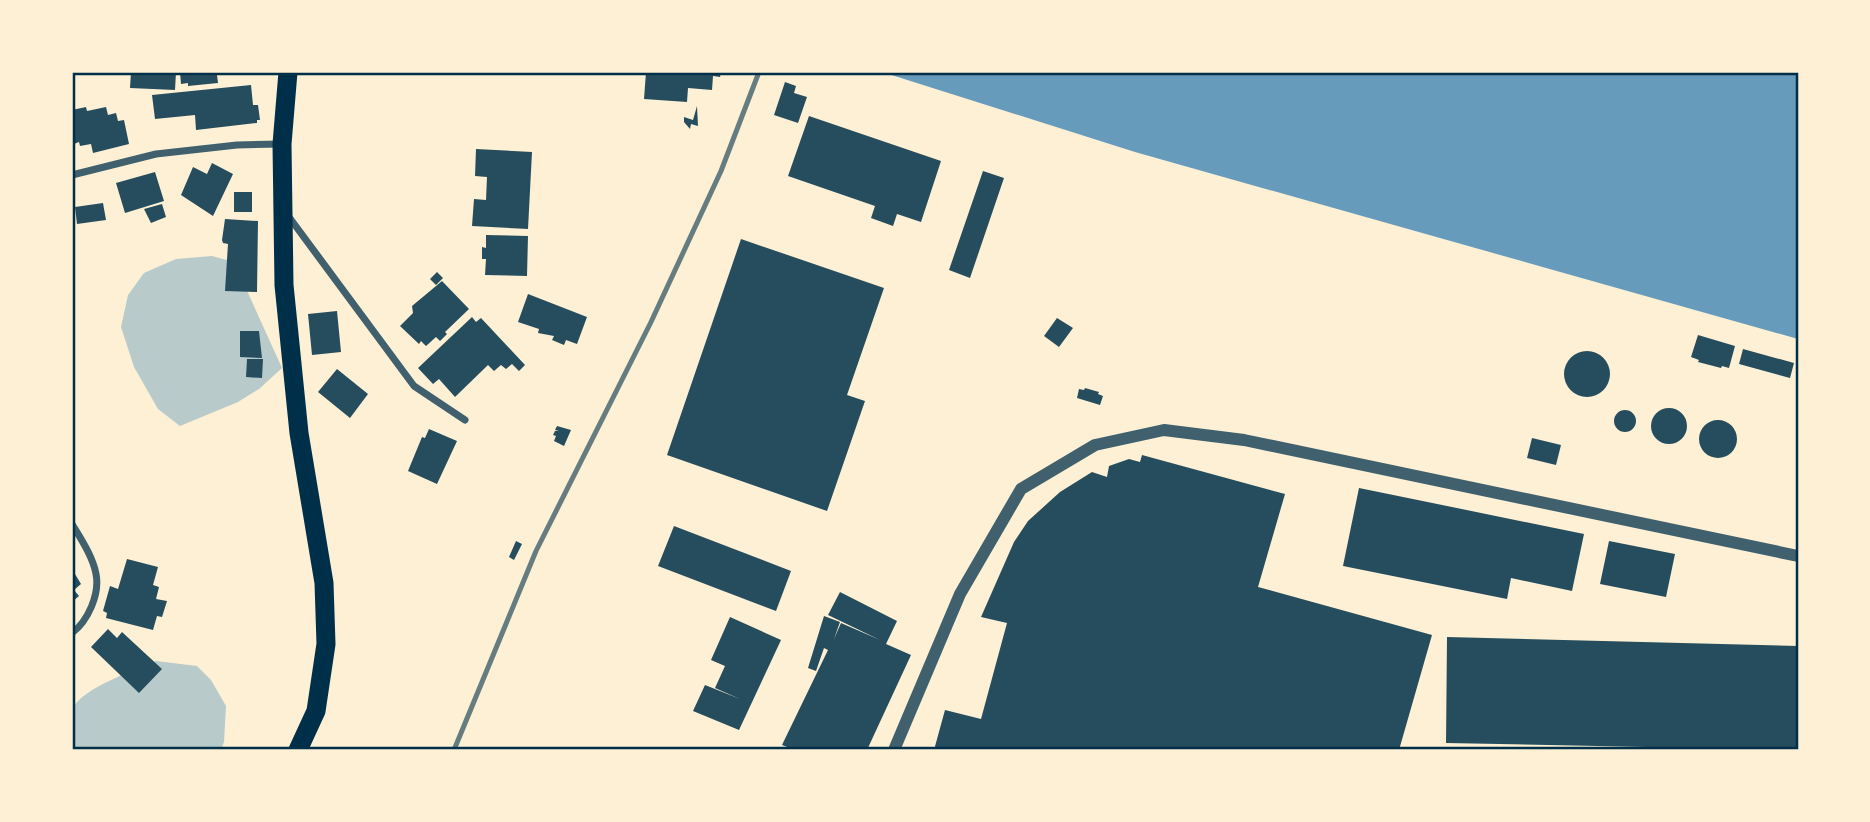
<svg xmlns="http://www.w3.org/2000/svg" width="1870" height="822" font-family="Roboto,sans-serif">
<style>
.green{fill:#b9caca}
.water{fill:#669bbc}
.building{fill:#264d5e}
.lines{fill:none;stroke-linecap:round;stroke-linejoin:round}
.minor{stroke:#3f606c;stroke-width:7}
.tertiary{stroke:#3f606c;stroke-width:12}
.trunk{stroke:#003049;stroke-width:19}
.rail{stroke:#657d81;stroke-width:5}
.neatline{fill:none;stroke:#003049;stroke-width:2.5}
</style>
<rect width="100%" height="100%" fill="#fdf0d5"/>
<path class="green" d="M212 256 234 262 282 368 259 389 238 402 180 426 158 409 134 367 121 327 128 295 144 273 176 259Z
M156 661 197 666 211 680 226 706 224 742 221 750H72C72 738 69 723 72 711 77 690 137 669 156 661Z"/>
<path class="water" d="M882 72H1798V339L1135 152Z"/>
<path class="building" d="M131 72H176L175 90 130 88Z
M180 72H228V74L217 75 218 83 188 86V83L181 84Z
M646 72H721L720 77 713 76 712 90 688 88 687 102 644 99Z
M785 82 796 86 794 93 807 97 798 123 774 115Z
M251 85 253 105H258L260 120H257V123L196 130 195 115 155 119 152 95Z
M697 106 698 126 691 124 690 129 684 122V117L693 120Z
M86 107 87 111 106 107 108 115 116 113 118 121 124 120 129 144 93 153 91 144 80 146 79 142 74 144 72 133V110Z
M809 116 941 161 921 222 897 214 893 226 871 218 875 206 788 176Z
M476 149 532 152 528 229 472 226 474 199 486 200 487 177 475 176Z
M212 163 233 174 213 216 181 195 193 167 207 174Z
M983 171 1004 178 970 278 949 270Z
M155 172 164 201 125 213 116 183Z
M234 192H252V212H234Z
M103 203 106 220 77 224 75 207Z
M162 204 166 217 151 223 144 209Z
M225 219 258 221 257 292 225 291 228 244 223 243 222 240Z
M486 235 528 236 527 276 485 275 486 259H482V247L486 248Z
M741 239 884 288 847 395 865 401 827 511 667 455Z
M437 272 443 278 436 285 430 279Z
M442 281 469 309 445 332 447 334 440 341 436 337 426 346 421 341 419 344 400 326 413 313 412 306Z
M528 294 587 317 577 344 566 340 564 345 552 340 554 336 538 333 539 329 518 322Z
M337 311 341 352 312 355 308 314Z
M472 317 476 322 481 318 525 365 519 371 512 364 506 369 501 365 494 371 488 365 455 397 439 379 433 384 418 368Z
M1057 318 1073 328 1059 347 1044 336Z
M240 331H259L262 358 240 357Z
M1698 335 1735 346 1729 368 1722 366 1721 368 1698 362 1699 360 1691 357Z
M1743 349 1794 363 1790 378 1739 364Z
M1564 374a23 23 0 1 1 46 0a23 23 0 1 1-46 0Z
M247 359H263L262 378 246 377Z
M337 369 368 394 350 418 318 392Z
M1085 388 1099 392 1098 394 1103 396 1100 405 1077 398 1079 389 1084 390Z
M1651 426a18 18 0 1 1 36 0a18 18 0 1 1-36 0Z
M1614 421a11 11 0 1 1 22 0a11 11 0 1 1-22 0Z
M1699 439a19 19 0 1 1 38 0a19 19 0 1 1-38 0Z
M557 426 571 430 564 446 554 441 556 436 553 435 555 431H559L555 430Z
M429 429 457 441 437 484 408 471 422 437 425 438Z
M1532 438 1561 445 1556 465 1527 458Z
M1142 455 1285 494 1258 587 1432 635 1399 750H934L945 710 981 719 1007 623 981 617 1014 542 1028 521 1060 492 1092 472 1107 477 1109 466 1129 459 1140 462Z
M1359 488 1584 534 1572 591 1511 578 1507 599 1343 566Z
M674 526 791 571 776 611 658 566Z
M516 541 522 544 514 560 509 557Z
M1609 541 1675 554 1666 597 1600 584Z
M127 559 158 567 153 585 159 587 156 599 167 601 162 617 157 616 153 630 106 618 107 613 103 611 110 586 118 589Z
M72 569 81 584 74 590 79 596 72 602Z
M840 592 897 621 886 644 911 655 867 750H795L782 745 828 650 824 648 816 671 808 668 824 616 840 622 834 639 841 623 880 640 828 615Z
M730 617 781 640 739 730 693 711 705 685 740 699 715 688 725 666 711 660Z
M108 629 117 638 122 632 162 669 139 693 91 647Z
M1447 637 1798 646V750L1446 743Z"/>
<g class="lines">
<path class="minor" d="M72 175 156 154 237 145 282 144
M289 217 414 386 465 420
M72 524C81 539 93 557 96 574 100 594 88 621 72 633"/>
<path class="tertiary" d="M894 750 960 594 1021 489 1095 445 1164 430 1244 440 1798 556"/>
<path class="trunk" d="M288 72 282 144 284 285 299 433 324 583 326 644 316 711 298 750"/>
<path class="rail" d="M454 750 536 551 651 322 721 171 759 72"/>
</g>
<rect width="1870" height="822" fill="none" stroke="#fdf0d5" stroke-width="147"/>
<rect x="74" y="74" width="1723" height="674" class="neatline"/>
</svg>
